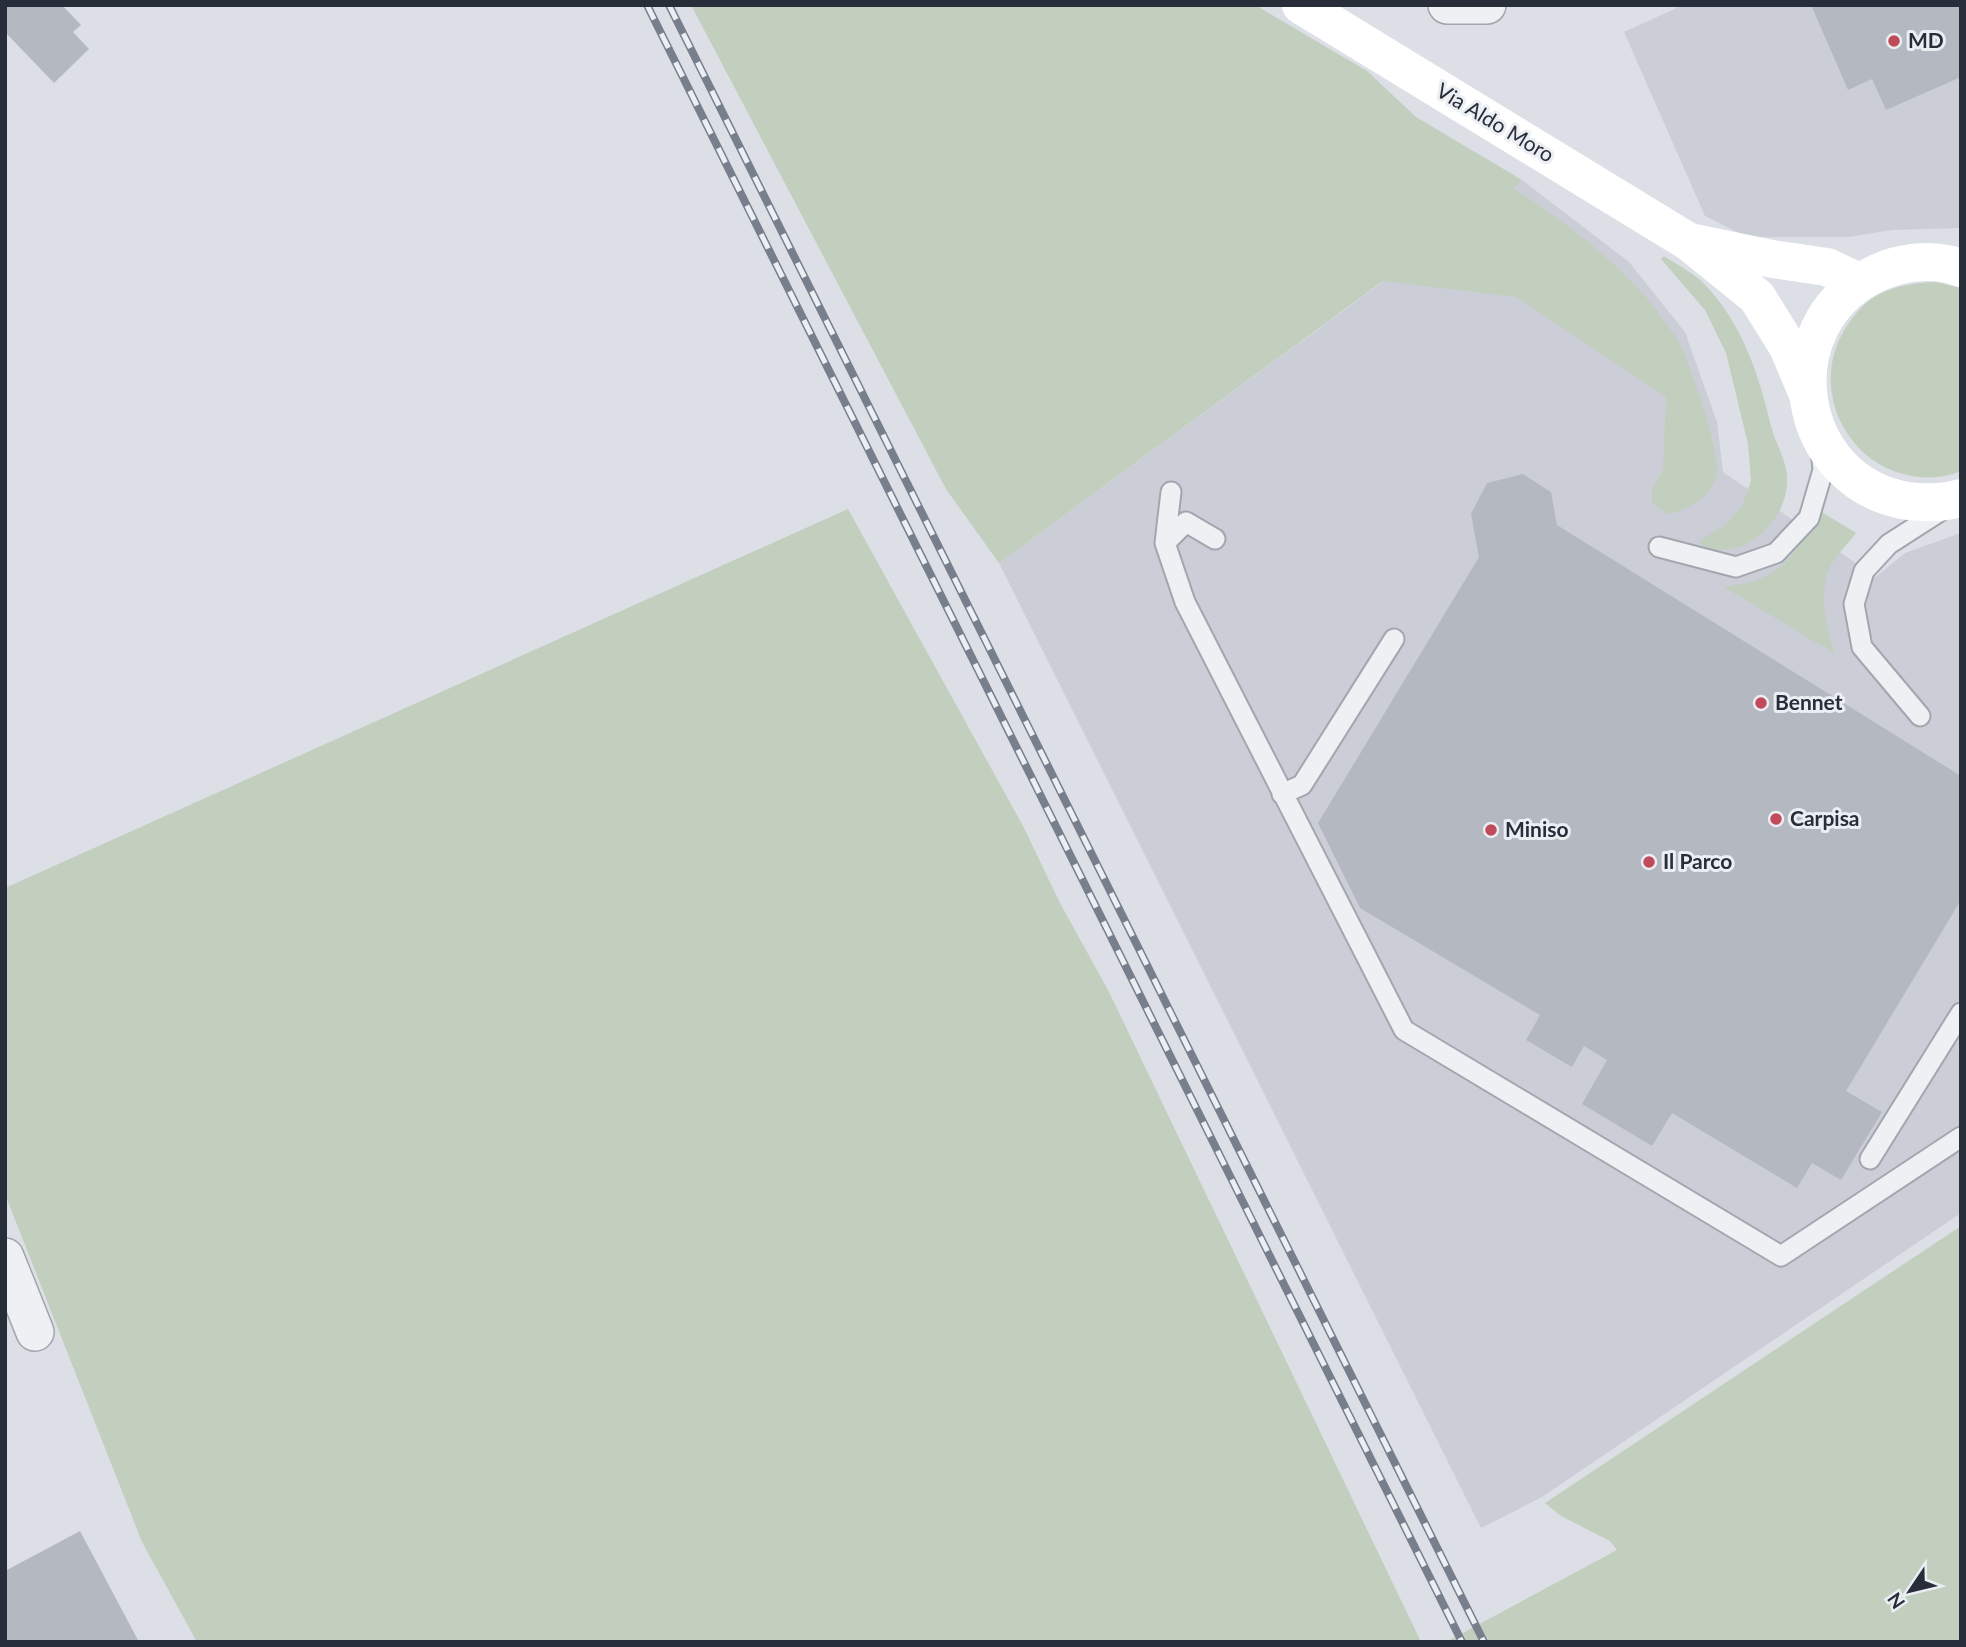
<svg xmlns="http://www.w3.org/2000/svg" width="1966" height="1647" font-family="Lato,sans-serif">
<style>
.built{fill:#cbced6}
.green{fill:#c2cebe}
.building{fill:#b4b9c1}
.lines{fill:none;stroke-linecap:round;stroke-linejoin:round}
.lane-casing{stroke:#a2a6ae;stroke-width:23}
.street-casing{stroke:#a2a6ae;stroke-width:40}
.lane{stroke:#eef0f4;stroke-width:19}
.street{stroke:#eef0f4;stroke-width:37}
.secondary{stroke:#fff;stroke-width:38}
.rail-casing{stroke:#777f8d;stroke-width:8}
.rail{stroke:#ebeef3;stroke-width:5;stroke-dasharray:16;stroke-linecap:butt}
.poi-dot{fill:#c04b5a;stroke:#ebeef3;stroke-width:2.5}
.labels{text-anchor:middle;stroke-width:6;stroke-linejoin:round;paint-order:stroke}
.poi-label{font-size:21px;font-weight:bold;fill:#272e3a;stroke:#ebeef3;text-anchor:start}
.street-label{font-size:21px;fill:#272e3a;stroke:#ebeef3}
</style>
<rect width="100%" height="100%" fill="#dcdfe5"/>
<path class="built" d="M1683 5H1961V228L1892 230 1848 237H1747L1705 216 1624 32Z
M1522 180 1629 262 1685 332 1717 422 1723 472 1876 577 1905 553 1961 533V1213L1542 1497 1481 1528 999 563Z"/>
<path class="green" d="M691 5H1255L1367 71 1416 117 1522 180 1513 188C1560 219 1607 253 1645 296 1656 310 1675 333 1682 349 1692 371 1723 457 1716 477 1710 497 1687 511 1667 514L1652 503V490L1663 469 1666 397 1516 297 1383 281 999 563 946 489Z
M1664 256C1677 265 1696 274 1707 287 1743 326 1759 375 1771 426 1775 442 1786 460 1787 476 1789 507 1767 536 1740 547 1731 550 1718 549 1708 550L1698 542 1725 525 1742 506 1751 481 1748 444 1726 353 1705 310 1661 259Z
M1935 282 1961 288V471C1942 479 1922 479 1903 474 1841 457 1811 384 1845 329 1853 316 1864 302 1878 295 1897 285 1915 283 1935 282Z
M848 509 1023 826 1060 903 1109 992 1421 1642H197L142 1542 5 1194V888Z
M1820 511 1856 533C1848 543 1839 553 1832 563 1817 588 1826 630 1835 654L1724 587C1735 584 1747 584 1757 580 1788 569 1807 538 1820 511Z
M1961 1226V1642H1446L1617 1550 1610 1541 1561 1516 1545 1503Z"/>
<path class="building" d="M5 5H62L81 25 73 32 89 49 54 83 5 32Z
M1811 5H1961V77L1886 110 1872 79 1848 90Z
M1523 474 1551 492 1557 525 1961 776V900L1846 1091 1882 1112 1841 1180 1812 1163 1797 1188 1672 1113 1652 1146 1582 1104 1607 1060 1584 1046 1572 1067 1526 1040 1540 1015 1360 908 1318 823 1479 557 1471 514 1487 483Z
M80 1531 139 1642H5V1571Z"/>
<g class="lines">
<defs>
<path id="lane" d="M1171 492 1165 543 1185 602 1404 1030 1781 1256 1961 1137
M1165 543 1186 522 1215 539
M1659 547 1736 567 1776 553 1809 518 1823 470 1821 449
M1920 716 1862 647 1854 604 1864 571 1889 544 1945 508
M1282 794 1302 785 1394 639
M1870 1159 1961 1013"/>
<path id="street" d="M1447 5H1487
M5 1257 35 1332"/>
</defs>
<use href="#lane" class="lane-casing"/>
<use href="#street" class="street-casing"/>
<use href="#lane" class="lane"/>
<use href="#street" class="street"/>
<path class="secondary" d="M1301 5 1689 242 1757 297 1788 347 1807 392
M1695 243 1772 259 1827 267 1859 282
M1961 268C1933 257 1899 262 1873 275 1770 327 1794 483 1908 501 1925 503 1944 503 1961 498"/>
<defs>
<path id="rail" d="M647 5 1462 1642
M669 5 1484 1642"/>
</defs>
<use href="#rail" class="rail-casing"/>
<use href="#rail" class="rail"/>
</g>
<g class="poi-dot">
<circle cx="1894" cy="41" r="7"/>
<circle cx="1761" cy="703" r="7"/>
<circle cx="1776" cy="819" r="7"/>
<circle cx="1491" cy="830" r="7"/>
<circle cx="1649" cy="862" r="7"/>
</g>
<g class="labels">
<g class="poi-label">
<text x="1908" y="48">MD</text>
<text x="1775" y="710">Bennet</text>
<text x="1790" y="826">Carpisa</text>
<text x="1505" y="837">Miniso</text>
<text x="1663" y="869">Il Parco</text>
</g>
<g class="street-label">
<text transform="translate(1495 123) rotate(31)" y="7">Via Aldo Moro</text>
</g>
</g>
<rect width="1966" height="1647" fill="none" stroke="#272e3a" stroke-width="14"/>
<g transform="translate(1910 1591) rotate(235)" stroke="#ebeef3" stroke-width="5" paint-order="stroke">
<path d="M0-5L12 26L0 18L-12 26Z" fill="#272e3a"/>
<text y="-10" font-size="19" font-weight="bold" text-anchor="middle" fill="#272e3a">N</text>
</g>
</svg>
